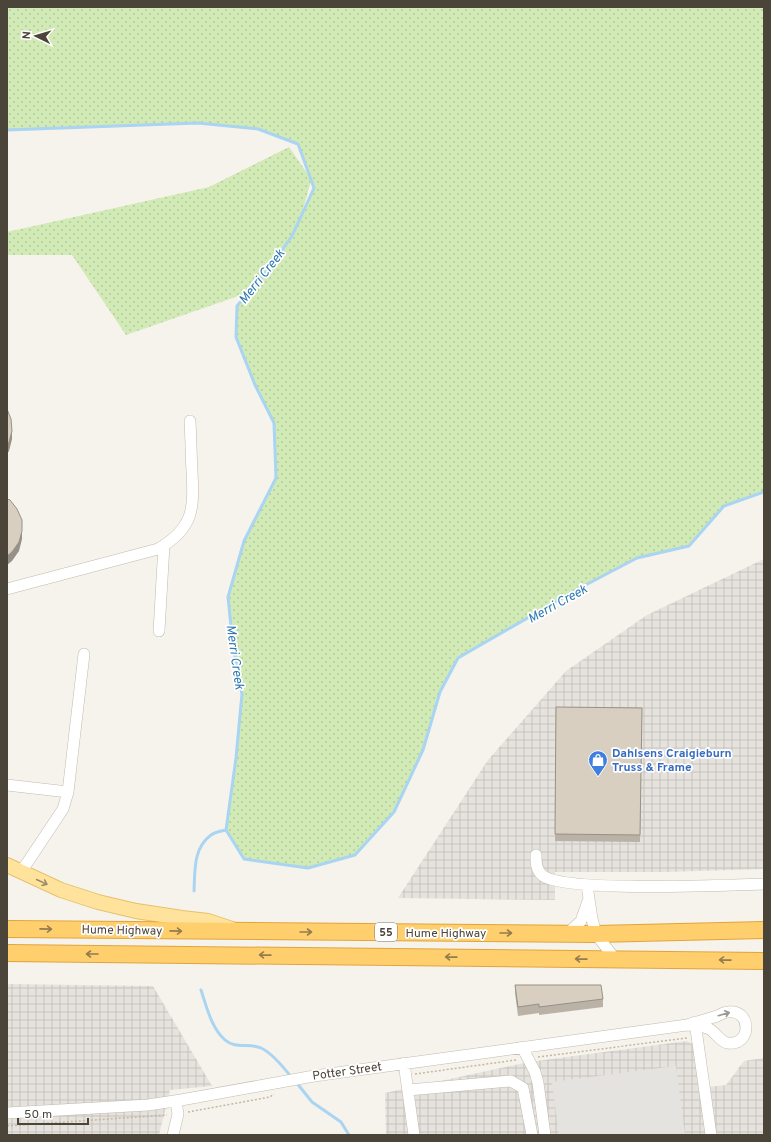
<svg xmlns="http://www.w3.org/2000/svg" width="771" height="1142" font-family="Overpass,sans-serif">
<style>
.industrial{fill:url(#industrial-grid)}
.grass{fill:url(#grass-dots);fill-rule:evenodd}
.parking{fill:#e5e3e0}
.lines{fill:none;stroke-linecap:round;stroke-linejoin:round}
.stream{stroke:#a9d4f2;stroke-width:3}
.minor-casing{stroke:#c2bbae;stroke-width:12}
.major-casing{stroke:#e6c16a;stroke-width:16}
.highway-casing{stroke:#e0a43c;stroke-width:18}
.path{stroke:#c4b79f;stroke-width:1.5;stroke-dasharray:2 2;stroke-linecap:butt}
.minor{stroke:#fff;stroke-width:11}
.major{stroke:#ffe39c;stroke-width:14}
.highway{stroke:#ffcf6e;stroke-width:16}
.wall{fill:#bab2a6}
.shaded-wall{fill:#979187}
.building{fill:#d8cfc1;stroke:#979187}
.oneway{stroke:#9c8c66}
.oneway2{stroke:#937c4e}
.oneway3{stroke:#9c9892}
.labels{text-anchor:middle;stroke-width:3.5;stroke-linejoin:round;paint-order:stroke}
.shield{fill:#fff;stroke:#817c74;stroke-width:1}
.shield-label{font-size:11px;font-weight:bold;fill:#4b4439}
.shop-label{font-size:12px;font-weight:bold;fill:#366cbe;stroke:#fff;text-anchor:start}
.street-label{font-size:12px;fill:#4b4439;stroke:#fff}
.water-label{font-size:13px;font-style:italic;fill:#2e7ab2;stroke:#fff}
</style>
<defs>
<pattern id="industrial-grid" width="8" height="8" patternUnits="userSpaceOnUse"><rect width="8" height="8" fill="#e6e2dd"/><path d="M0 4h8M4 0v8" fill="none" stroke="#c7c3be"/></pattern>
<pattern id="grass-dots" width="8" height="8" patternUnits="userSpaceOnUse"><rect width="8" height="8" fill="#d2eab5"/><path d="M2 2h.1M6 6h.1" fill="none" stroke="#b6ca9c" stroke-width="1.8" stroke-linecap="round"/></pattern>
</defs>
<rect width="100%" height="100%" fill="#f6f3ec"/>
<path class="industrial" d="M764 559V869L666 872H555V900L398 898 488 760 566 671 647 615Z
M7 984 153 986 212 1086 170 1090 159 1135H7Z
M687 1041 693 1044 699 1088 726 1085 744 1061 764 1058V1135H386L385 1093 529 1062Z"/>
<path class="grass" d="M7 7H764V492L724 506 689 546 637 558 578 589 458 658 440 692 423 750 394 812 355 855 308 868 244 859 226 830 236 758 242 694 233 646 228 597 244 541 276 478 274 423 255 385 236 337 237 306 247 293 126 335 72 255H7V232L209 187 289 147 309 176 298 144 258 129 198 123 7 130ZM311 181 314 188 301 216Z"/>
<path class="parking" d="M676 1066 685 1135H559L552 1082Z"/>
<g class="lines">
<path class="stream" d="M7 130 198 123 258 129 298 144 314 188 292 236 267 271 237 306 236 337 255 385 274 423 276 478 244 541 228 597 233 646 242 694 236 758 226 830 244 859 308 868 355 855 394 812 423 750 440 692 458 658 578 589 637 558 689 546 724 506 764 492
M194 891C195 871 193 848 211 835 215 832 221 831 226 830
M201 990C207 1008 211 1027 225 1040 235 1049 250 1043 261 1048 272 1053 285 1069 292 1078
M296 1082 312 1102 341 1122 349 1135"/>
<defs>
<path id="minor" d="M7 589 158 549C194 528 194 509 192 471 191 454 191 438 190 421
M159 631 164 545
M7 785 68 792 63 809 21 872
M68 792 84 654
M536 855C536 862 536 870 542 875 563 893 728 885 764 884
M587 885 592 919 596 934 615 959
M567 934 581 921 588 901
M695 1022 711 1135
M522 1047 535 1072 538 1083 545 1135
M404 1063 414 1135
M408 1090 511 1081 523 1088 532 1135
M7 1113 148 1105 181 1100 314 1076 687 1025C695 1026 704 1025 711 1030 717 1034 720 1042 728 1043 752 1046 752 1009 728 1012 723 1012 719 1016 714 1017 705 1020 696 1022 687 1025
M173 1135 178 1114 176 1101"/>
<path id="major" d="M7 865 61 890 98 902 136 911 182 918 208 921 232 929"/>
<path id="highway" d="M7 929 596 934 764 930
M7 953 764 961"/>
</defs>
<use href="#minor" class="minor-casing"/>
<use href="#major" class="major-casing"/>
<use href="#highway" class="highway-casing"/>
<path class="path" d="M538 1057 687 1038
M415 1074 516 1060
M188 1112 270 1097 274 1094
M7 1126 167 1115"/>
<use href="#minor" class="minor"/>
<use href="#major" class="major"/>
<use href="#highway" class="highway"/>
</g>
<path class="wall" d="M556 707 642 708 640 842 555 841Z
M515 985 603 999V1007L539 1015V1013L518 1016 515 993Z"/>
<path class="shaded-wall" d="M12 431V439L9 451 7 454V446Z
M22 531V539L19 551 12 561 7 565V556Z"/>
<path class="building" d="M7 409 11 419 12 431 9 442 7 446Z
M7 499 10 500 17 509 22 520V531L19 542 12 552 7 556Z
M556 707 642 708 640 835 555 834Z
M515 985H601L603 999 539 1007V1004L518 1007Z"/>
<defs><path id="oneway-shaft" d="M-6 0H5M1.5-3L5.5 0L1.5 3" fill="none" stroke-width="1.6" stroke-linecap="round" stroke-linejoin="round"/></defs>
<use class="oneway" href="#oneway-shaft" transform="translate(42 882) rotate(25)"/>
<g class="oneway2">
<use href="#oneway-shaft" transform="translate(46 929) rotate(1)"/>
<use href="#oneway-shaft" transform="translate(176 931) rotate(1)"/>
<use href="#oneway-shaft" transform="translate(306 932)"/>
<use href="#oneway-shaft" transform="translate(506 933)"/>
<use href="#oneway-shaft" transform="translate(92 954) rotate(-180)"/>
<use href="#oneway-shaft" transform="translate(265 955) rotate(-179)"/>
<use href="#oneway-shaft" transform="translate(451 957) rotate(-179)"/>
<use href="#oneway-shaft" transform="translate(581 959) rotate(-179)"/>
<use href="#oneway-shaft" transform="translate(725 960) rotate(-179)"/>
</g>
<use class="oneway3" href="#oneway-shaft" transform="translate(724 1014) rotate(-16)"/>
<defs>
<symbol id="shop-pin" viewBox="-11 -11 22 30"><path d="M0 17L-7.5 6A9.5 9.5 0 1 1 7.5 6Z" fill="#3f7fe0" stroke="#fff"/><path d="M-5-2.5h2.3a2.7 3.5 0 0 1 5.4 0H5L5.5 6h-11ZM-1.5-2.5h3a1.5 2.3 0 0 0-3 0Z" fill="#fff"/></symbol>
</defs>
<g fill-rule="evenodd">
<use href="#shop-pin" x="587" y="749" width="22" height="30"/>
</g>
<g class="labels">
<rect class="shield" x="375" y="923" width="22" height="18" rx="3"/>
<g class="shield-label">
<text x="386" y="936">55</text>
</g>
<g class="shop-label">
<text x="612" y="757">Dahlsens Craigieburn<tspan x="612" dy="14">Truss &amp; Frame</tspan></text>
</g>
<g class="street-label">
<text transform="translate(122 930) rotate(1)" y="4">Hume Highway</text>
<text x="446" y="937">Hume Highway</text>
<text transform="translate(347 1071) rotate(-8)" y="4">Potter Street</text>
</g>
<g class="water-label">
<text transform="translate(261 276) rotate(-52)" y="5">Merri Creek</text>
<text transform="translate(557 603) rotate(-29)" y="5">Merri Creek</text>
<text transform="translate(236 657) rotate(82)" y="5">Merri Creek</text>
</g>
</g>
<rect width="771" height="1142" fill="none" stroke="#4b4439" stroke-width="16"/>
<g transform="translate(36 36) rotate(275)" stroke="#ffffff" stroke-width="3" paint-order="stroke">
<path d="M0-3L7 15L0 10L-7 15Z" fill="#4b4439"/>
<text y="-6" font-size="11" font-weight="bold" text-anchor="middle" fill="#4b4439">N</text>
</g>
<path d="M18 1118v6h70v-6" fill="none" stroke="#4b4439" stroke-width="2"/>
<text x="24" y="1118" font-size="12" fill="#4b4439" stroke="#ffffff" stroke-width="3" paint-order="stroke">50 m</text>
</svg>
